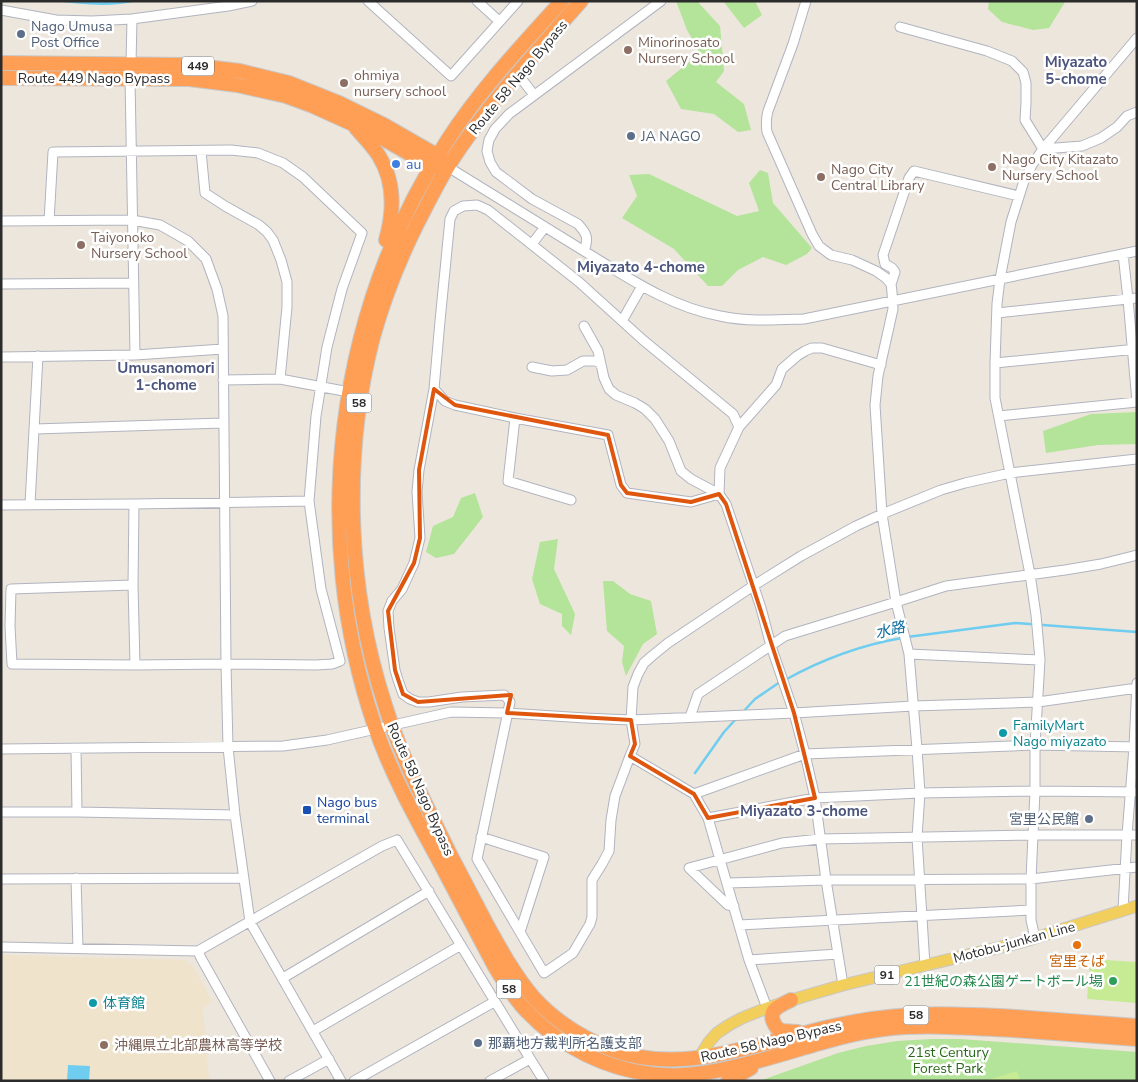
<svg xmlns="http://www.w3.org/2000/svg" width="1138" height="1082" font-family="'Nunito Sans','Noto Sans JP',sans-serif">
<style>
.education{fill:#efe3cc}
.green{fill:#b3e499}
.pitch{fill:#c7eb95}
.water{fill:#6fcdef}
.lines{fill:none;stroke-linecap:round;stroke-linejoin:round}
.stream{stroke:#6fcdef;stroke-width:2.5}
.minor-casing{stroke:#b1b4bf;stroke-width:11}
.major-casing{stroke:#c8c8c8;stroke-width:13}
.highway-casing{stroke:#c8c8c8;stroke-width:16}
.minor{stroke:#fff;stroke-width:9}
.major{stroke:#f2cf5d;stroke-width:11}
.highway{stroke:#ff9f56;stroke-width:14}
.marked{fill:none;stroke:#df570e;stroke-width:4;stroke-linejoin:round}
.service-dot{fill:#5c6f8a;stroke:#fff;stroke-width:2}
.education-dot{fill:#8d6e63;stroke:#fff;stroke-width:2}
.shop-dot{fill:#3f7fe0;stroke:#fff;stroke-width:2}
.culture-dot{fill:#0f9aa8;stroke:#fff;stroke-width:2}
.transit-dot{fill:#1a4fb4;stroke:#fff;stroke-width:2}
.food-dot{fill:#e8710a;stroke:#fff;stroke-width:2}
.leisure-dot{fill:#2e9e5b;stroke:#fff;stroke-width:2}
.labels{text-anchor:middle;stroke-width:5;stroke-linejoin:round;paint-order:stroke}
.shield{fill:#fff;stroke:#6b6b6b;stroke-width:1}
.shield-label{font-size:12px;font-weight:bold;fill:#2b2b2b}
.service-label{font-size:14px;fill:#4e5e75;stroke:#fff;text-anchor:start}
.education-label{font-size:14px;fill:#785e54;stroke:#fff;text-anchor:start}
.street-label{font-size:14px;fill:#2b2b2b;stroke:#fff}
.shop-label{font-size:14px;fill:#366cbe;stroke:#fff;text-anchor:start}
.culture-label{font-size:14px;fill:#0d838f;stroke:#fff;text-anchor:start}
.transit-label{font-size:14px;fill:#164399;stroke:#fff;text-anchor:start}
.food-label{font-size:14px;fill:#c56008;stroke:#fff}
.leisure-label{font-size:14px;fill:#27864d;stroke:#fff;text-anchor:end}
.park-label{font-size:14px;fill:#2a691a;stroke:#fff}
.neighbourhood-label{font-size:15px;font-weight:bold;fill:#4b547c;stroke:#fff}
.water-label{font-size:15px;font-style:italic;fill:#0c6c9e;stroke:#fff}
</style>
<rect width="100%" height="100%" fill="#ede6dd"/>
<path class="education" d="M1 955 185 960 193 966 212 1001 203 1009 209 1081H1Z"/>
<path class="green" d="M676 1H697L720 26 724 71 716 82 744 104 751 130 738 132 714 114 681 109 666 81 700 53 687 30Z
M723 1H755L762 15 744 28Z
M989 1H1068L1065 2 1049 28 1033 30 1002 22 988 9Z
M760 170 768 173 773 203 812 248 807 254 786 265 763 257 738 270 722 286H708L674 249 622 218 637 196 629 175 649 174 737 216 759 211 749 183Z
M1137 412V444L1098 445 1046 453 1043 431 1091 414Z
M475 493 483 517 454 554 436 558 426 552 433 526 453 517 461 498Z
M558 539 554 569 575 614 571 635 562 626V614L540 604 532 579 540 542Z
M603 581H613L630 594 651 601 657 634 643 644 626 676 622 662 624 646 607 631Z
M932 1039H960L1137 1052V1081H759L838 1053 866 1046 897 1041Z"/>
<path class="pitch" d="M1090 959 1137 962V1003L1087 999Z
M1017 1071 1020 1081H985Z"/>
<path class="water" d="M51 1H138C109 8 80 4 51 1Z
M68 1065 90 1066 89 1081H67Z"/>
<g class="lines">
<path class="stream" d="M907 637 1015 623 1137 632
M785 680C821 660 861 645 902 638
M742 713 755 699 780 682
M695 773 724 732 736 719"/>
<defs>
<path id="minor" d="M368 1 451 76 518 1
M477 1 499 21
M806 1 793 44 768 111C766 118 766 125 767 132L812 234 819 246 831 255 852 260 876 271 886 278 891 284 892 292 893 309 878 376 875 405 882 514 896 602 909 654 917 749 920 793 917 837 925 966
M1 10 56 20 92 21 132 19 228 6 252 1
M900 27 987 51 1012 61 1023 72 1026 83V103L1025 120 1043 149
M131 64 132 19
M517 73 534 95
M130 78 135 355
M1043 149 1082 146 1101 138 1117 127 1127 116 1137 112
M201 151 205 193 225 206 259 225 267 232 273 240 281 260 287 282V307L280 379
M448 167C493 195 538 223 584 251 627 277 670 307 720 316 748 322 776 320 804 319L1137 251
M1 221 132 220 160 225 188 241 206 259 217 289 223 316 226 664 228 747 235 815 250 922 341 1081
M49 221 53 152 231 150 258 153 283 163 303 177 362 233 342 289 327 347 316 416 309 501 321 589 340 661 332 664 316 665 226 664 135 665 12 664 10 626 11 589 133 585
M532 244 545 227
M584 251C589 238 587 234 578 224L532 199 496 172 490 162 487 151 489 140 495 129 509 114 661 1
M1 284 133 283
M891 284 895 272 892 268 885 264 883 255 909 178 914 171 1019 196
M997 313 1137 298
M622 321 642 286
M584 326 598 351 604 378 609 389 616 395 635 403 645 409 655 419 669 441 681 471 691 479 719 494
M1 357 135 355 223 349
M995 363 1137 349
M532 367 552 371 567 370 583 361H595L600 363
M223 380 280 379 349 392
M434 389 445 401 455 405 515 418 608 435 621 485 627 493 691 502 719 494
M999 416 1137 402 1128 299 1123 254
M515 418 508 481 571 500
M739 427 776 385 782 369 797 356 805 351 812 348H822L881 365
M35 429 223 423
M30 504 38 356
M134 504 133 585 135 665
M1 505 134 504 309 501
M909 654 1040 660
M690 717 698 694 785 636 896 602 946 586 1065 570 1101 564 1137 555
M1 749 283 746 327 740 451 712 507 713 585 718 631 720 794 713 913 706 1038 702 1137 688
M76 749 77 812
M630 756 615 796 611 820 609 851 602 864 592 880V917L590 924 573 953 544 973 477 859 510 702 507 698 504 695 462 697 429 702H418L410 699 403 694 398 680 395 670 389 628 388 611 392 601 402 589 414 563 420 538 417 492 419 470 434 389 440 321 450 219 454 211 463 206 477 205 488 210 579 282 643 340 727 409 733 414 739 427 720 468 719 494 726 504 761 608 771 646 794 713 805 754 815 798 826 880 843 985
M694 794 805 754 1035 745 1137 747
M1 812H77L235 815
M708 818 815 798 920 793 1035 791 1137 792
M481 837 544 857 520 932
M76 878 78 948
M1 879 244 878
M727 883 826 880 1031 879 1137 867
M734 906 728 905 689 868 782 843 820 839 1032 835H1137
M1123 910 1127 835 1134 747 1137 683
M739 925 1031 910
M1035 938 1031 920V879L1035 791V745L1040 660 1036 615 1030 574 995 398V363L997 304 1000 279 1011 222 1024 181 1032 165 1043 149 1137 38
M1 947 198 951 382 846 397 840C446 920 494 1001 544 1081
M198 951 201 958 270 1081
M749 960 838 954
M283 978 429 891
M767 1008 749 960 708 818 694 794 630 756 635 744 631 720 633 687 638 674 644 663 652 656 668 643 753 586 801 556 856 526 882 514 941 490 965 483 1010 473 1137 459
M313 1031 461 945
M289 1081 329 1059
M354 1081 494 1002
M490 1081 530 1059"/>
<path id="major" d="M699 1058 709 1042 717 1033 729 1025 742 1018 767 1008 805 996 843 985 1022 942 1137 906"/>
<path id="highway" d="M562 1C521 46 480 90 447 141 335 314 309 533 375 727 391 773 414 815 437 857 456 893 475 929 494 965 502 979 511 993 522 1006 557 1046 610 1072 663 1075 688 1077 714 1072 738 1066 787 1055 835 1035 884 1029 927 1024 970 1028 1013 1030 1054 1033 1095 1036 1137 1039
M581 1C535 53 488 104 450 163 438 182 428 203 417 224 399 260 384 298 373 337 342 456 347 588 385 705 401 757 427 807 451 856 463 879 475 902 487 925 501 950 515 976 534 998 555 1021 584 1039 613 1050 678 1074 746 1047 809 1032 842 1023 877 1017 912 1015 946 1013 981 1015 1016 1017 1056 1020 1096 1023 1137 1026
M1 63 189 65 240 71 289 83 339 103 384 125 438 156 444 163
M1 78 189 79 237 85 286 96 313 106 375 134 431 166 440 167
M356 128C364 137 373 146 379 156 395 182 394 212 386 240
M791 1000C777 1007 765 1011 777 1028L782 1031 798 1032
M728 1081 751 1068"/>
</defs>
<use href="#minor" class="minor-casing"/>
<use href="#major" class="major-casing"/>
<use href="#highway" class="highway-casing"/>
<use href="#minor" class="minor"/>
<use href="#major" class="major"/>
<use href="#highway" class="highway"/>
</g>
<path class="marked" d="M434 389 455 405 608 435 621 485 627 493 691 502 719 494 726 504 794 713 815 798 708 818 694 794 630 756 635 744 631 720 507 713 511 695 418 702 403 694 395 670 388 611 414 563 420 538 419 470Z"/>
<g class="service-dot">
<circle cx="21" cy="34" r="5"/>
<circle cx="631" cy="136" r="5"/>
<circle cx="1089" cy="819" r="5"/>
<circle cx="478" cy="1043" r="5"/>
</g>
<g class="education-dot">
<circle cx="628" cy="50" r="5"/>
<circle cx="344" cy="83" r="5"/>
<circle cx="992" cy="167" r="5"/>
<circle cx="821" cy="177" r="5"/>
<circle cx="81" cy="245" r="5"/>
<circle cx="104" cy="1045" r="5"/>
</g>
<circle class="shop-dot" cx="396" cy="164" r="5"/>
<g class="culture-dot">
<circle cx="1003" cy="733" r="5"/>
<circle cx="93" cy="1003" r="5"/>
</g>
<rect class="transit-dot" x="302" y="805" width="10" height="10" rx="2.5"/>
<circle class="food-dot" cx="1077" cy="945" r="5"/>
<circle class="leisure-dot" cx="1113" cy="981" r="5"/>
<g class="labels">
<g class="shield">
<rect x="182" y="56.5" width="32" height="19" rx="4"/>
<rect x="346.5" y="393.5" width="25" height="19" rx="4"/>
<rect x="874.5" y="965.5" width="25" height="19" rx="4"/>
<rect x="496.5" y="979.5" width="25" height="19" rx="4"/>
<rect x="903.5" y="1005.5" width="25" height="19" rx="4"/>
</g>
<g class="shield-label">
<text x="198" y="70">449</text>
<text x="359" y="407">58</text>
<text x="887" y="979">91</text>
<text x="509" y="993">58</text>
<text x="916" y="1019">58</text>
</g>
<g class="service-label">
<text x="31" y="31">Nago Umusa<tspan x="31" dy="16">Post Office</tspan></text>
<text x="641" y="141">JA NAGO</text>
<text x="1079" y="824" text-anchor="end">宮里公民館</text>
<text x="488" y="1048">那覇地方裁判所名護支部</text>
</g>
<g class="education-label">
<text x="638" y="47">Minorinosato<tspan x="638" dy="16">Nursery School</tspan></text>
<text x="354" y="80">ohmiya<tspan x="354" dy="16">nursery school</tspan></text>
<text x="1002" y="164">Nago City Kitazato<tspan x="1002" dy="16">Nursery School</tspan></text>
<text x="831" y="174">Nago City<tspan x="831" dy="16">Central Library</tspan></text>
<text x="91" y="242">Taiyonoko<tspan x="91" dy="16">Nursery School</tspan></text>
<text x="114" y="1050">沖縄県立北部農林高等学校</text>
</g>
<g class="street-label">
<text transform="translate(518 77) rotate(-50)" y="5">Route 58 Nago Bypass</text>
<text x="94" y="83">Route 449 Nago Bypass</text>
<text transform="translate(421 789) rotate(66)" y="5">Route 58 Nago Bypass</text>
<text transform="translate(1014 942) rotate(-15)" y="5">Motobu-junkan Line</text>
<text transform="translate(771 1041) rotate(-13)" y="5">Route 58 Nago Bypass</text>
</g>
<g class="shop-label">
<text x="406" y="169">au</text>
</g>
<g class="culture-label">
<text x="1013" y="730">FamilyMart<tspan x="1013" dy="16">Nago miyazato</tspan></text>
<text x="103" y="1008">体育館</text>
</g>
<g class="transit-label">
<text x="317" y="807">Nago bus<tspan x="317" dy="16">terminal</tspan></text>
</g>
<g class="food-label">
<text x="1077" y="966">宮里そば</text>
</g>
<g class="leisure-label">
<text x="1103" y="986">21世紀の森公園ゲートボール場</text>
</g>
<g class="park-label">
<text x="948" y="1057">21st Century<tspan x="948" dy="16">Forest Park</tspan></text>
</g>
<g class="neighbourhood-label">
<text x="1076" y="67">Miyazato<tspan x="1076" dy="17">5-chome</tspan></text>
<text x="641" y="272">Miyazato 4-chome</text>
<text x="166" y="373">Umusanomori<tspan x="166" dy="17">1-chome</tspan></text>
<text x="804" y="816">Miyazato 3-chome</text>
</g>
<g class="water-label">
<text transform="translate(890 630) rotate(-13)" y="5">水路</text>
</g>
</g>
<rect width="1138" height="1082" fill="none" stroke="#2b2b2b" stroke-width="5"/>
</svg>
